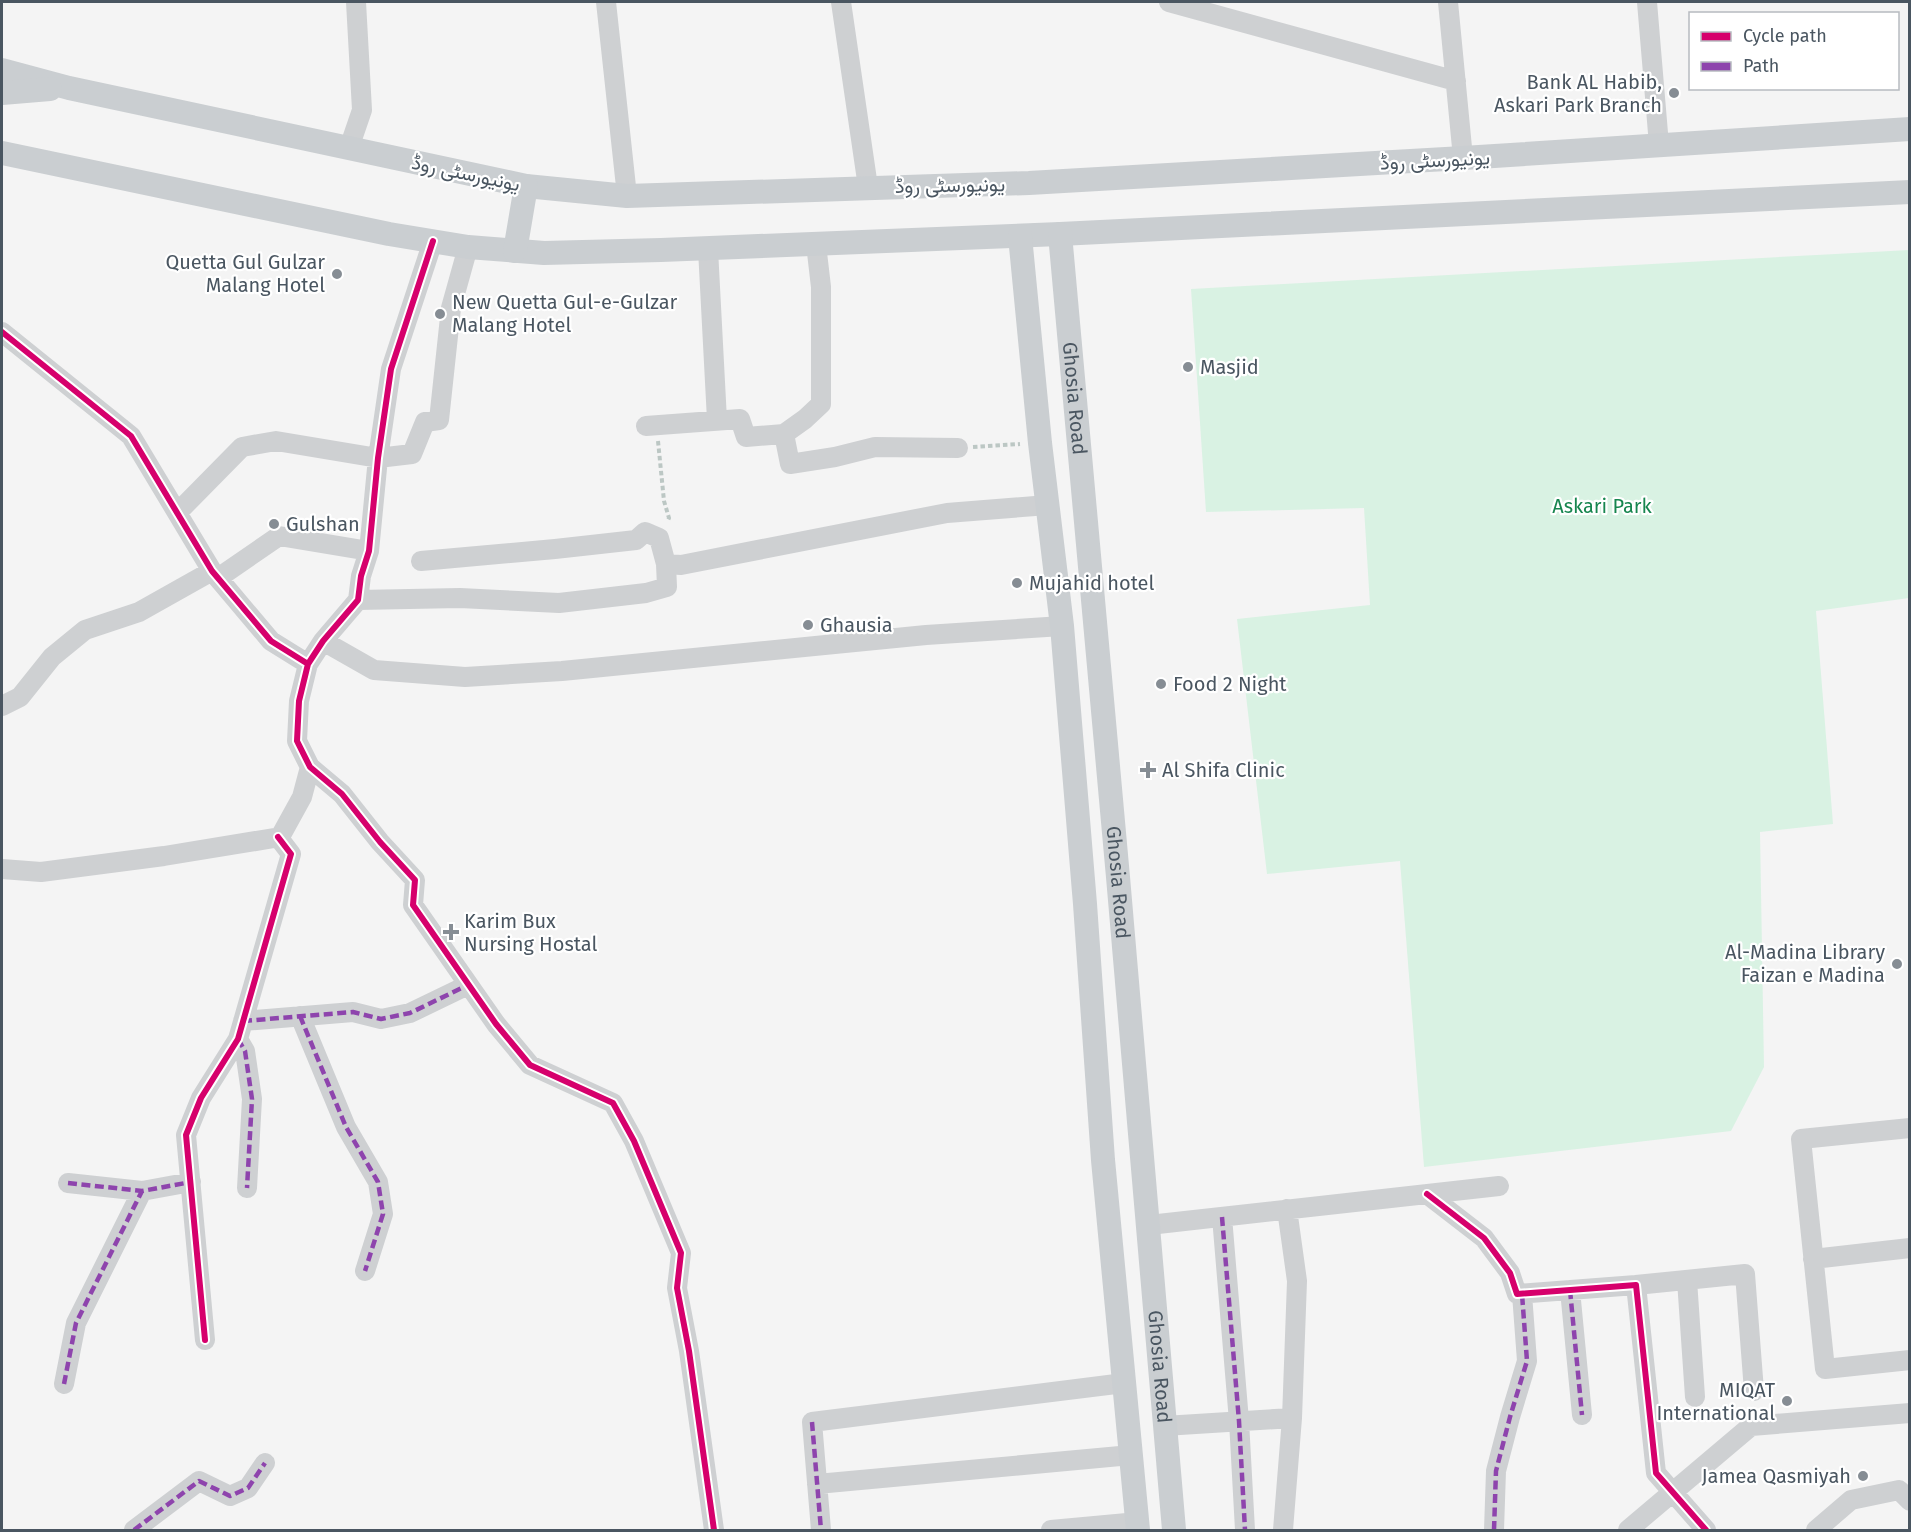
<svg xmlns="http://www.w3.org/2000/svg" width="1911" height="1532" font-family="'Fira Sans',Vazirmatn,sans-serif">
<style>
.green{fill:#d9f2e3}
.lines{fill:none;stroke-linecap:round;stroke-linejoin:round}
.path{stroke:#bcc7c4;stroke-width:4;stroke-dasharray:4.5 3;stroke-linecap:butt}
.minor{stroke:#ced0d2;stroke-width:20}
.major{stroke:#caced1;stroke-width:24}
.quiet{stroke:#8e44ad;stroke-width:4.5;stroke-dasharray:9 4.5;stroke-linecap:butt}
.cycleway-casing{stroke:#fff;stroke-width:10}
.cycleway{stroke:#d6006c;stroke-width:6}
.poi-dot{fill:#868d94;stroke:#fff;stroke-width:2}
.labels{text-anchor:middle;stroke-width:4.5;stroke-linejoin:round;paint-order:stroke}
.poi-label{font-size:20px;fill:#4a5661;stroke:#fff;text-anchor:start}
.street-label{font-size:20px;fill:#4a5661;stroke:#fff}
.park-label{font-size:20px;fill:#17864f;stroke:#fff}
</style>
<rect width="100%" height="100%" fill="#f4f4f4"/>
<path class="green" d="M1909 250V598L1816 611 1833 824 1760 832 1764 1067 1731 1131 1424 1167 1400 861 1267 874 1237 619 1370 605 1364 508 1206 512 1191 289Z"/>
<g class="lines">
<path class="path" d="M658 441 664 501 669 518 667 522
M973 447 1020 444"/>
<path class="minor" d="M606 2 627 196
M841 2 868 187
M1169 2 1456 81
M1448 2 1463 158
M1647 2 1659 145
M349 148 362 110 356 2
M433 241 391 369 378 458 369 551 361 576 358 600 323 641 308 664 299 701 297 741 310 767 342 794 380 842 415 880 413 905 496 1024 530 1065 613 1103 634 1141 681 1253 677 1288 689 1351 714 1530
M708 249 717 420
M2 332 131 436 212 571 271 641 308 664
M646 426 740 419 746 437 784 434 805 419 821 404V287L816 244
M784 434 790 464 835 457 875 447 958 448
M178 512 242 447 276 441 378 458 412 454 425 422 439 420 451 308 468 247
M421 561 555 549 636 540 645 532 659 538 666 564 681 565 947 513 1048 505
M218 578 279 536 369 551
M358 600 460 598 559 603 646 593 667 587 666 564
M323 641 374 670 465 677 562 671 926 635 1062 626
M2 706 20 697 52 657 85 630 139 612 212 571
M2 869 41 872 164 856 280 837 302 797 310 767
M300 1016 346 1127 378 1182 383 1214 365 1271
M243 1021 353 1012 381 1019 410 1013 468 985
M238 1039 245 1051 252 1099 247 1188
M1910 1128 1801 1139 1825 1369 1910 1360
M68 1183 142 1191
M1427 1194 1484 1238 1510 1273 1517 1294 1636 1285 1656 1473 1706 1530
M1222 1217 1239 1421 1245 1530
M1149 1225 1499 1186
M1813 1259 1910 1248
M1687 1280 1695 1397
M1636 1285 1745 1274 1754 1391
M1570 1290 1582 1415
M205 1340 186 1135 201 1098 238 1039 291 854 278 837
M64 1384 76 1323 142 1191 191 1182
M1164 1426 1292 1418
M817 1484 1131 1455
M134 1530 199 1481 230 1496 248 1488 265 1463
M821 1530 812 1422 1124 1383
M1051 1530 1138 1522
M1283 1530 1292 1418 1297 1281 1287 1209
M1494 1530 1496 1471 1510 1417 1527 1361 1522 1294
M1628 1530 1751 1426 1910 1413
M1816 1530 1851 1500 1899 1490 1910 1501"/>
<g class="major">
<path d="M2 70 69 88 526 186 627 196 1029 183 1463 158 1910 129"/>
<path d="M2 93 50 89"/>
<path d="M2 153 389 234 468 247 544 253 661 250 1060 234 1910 192"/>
<path id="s1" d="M1060 234 1118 877 1174 1530"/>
<path d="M1020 236 1040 443 1062 626 1085 904 1103 1160 1138 1530"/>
<path d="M515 251 526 186"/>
</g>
<path class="quiet" d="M300 1016 346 1127 378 1182 383 1214 365 1271
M243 1021 353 1012 381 1019 410 1013 468 985
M238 1039 245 1051 252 1099 247 1188
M68 1183 142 1191
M1222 1217 1239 1421 1245 1530
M1570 1290 1582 1415
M64 1384 76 1323 142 1191 191 1182
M812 1422 821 1530
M134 1530 199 1481 230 1496 248 1488 265 1463
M1494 1530 1496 1471 1510 1417 1527 1361 1522 1294"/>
<defs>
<path id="cycleway" d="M433 241 391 369 378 458 369 551 361 576 358 600 323 641 308 664 299 701 297 741 310 767 342 794 380 842 415 880 413 905 496 1024 530 1065 613 1103 634 1141 681 1253 677 1288 689 1351 714 1530
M2 332 131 436 212 571 271 641 308 664
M1427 1194 1484 1238 1510 1273 1517 1294 1636 1285 1656 1473 1706 1530
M205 1340 186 1135 201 1098 238 1039 291 854 278 837"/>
</defs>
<use href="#cycleway" class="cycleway-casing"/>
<use href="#cycleway" class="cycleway"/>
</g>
<g class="poi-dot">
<circle cx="1674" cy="93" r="6"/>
<circle cx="337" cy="274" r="6"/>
<circle cx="440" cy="314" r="6"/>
<circle cx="1188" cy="367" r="6"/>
<circle cx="274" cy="524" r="6"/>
<circle cx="1017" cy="583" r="6"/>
<circle cx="808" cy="625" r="6"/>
<circle cx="1161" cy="684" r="6"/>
<path d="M1145 761h6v6h6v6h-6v6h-6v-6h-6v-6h6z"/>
<path d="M448 923h6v6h6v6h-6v6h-6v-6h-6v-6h6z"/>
<circle cx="1897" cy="964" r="6"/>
<circle cx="1787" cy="1401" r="6"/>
<circle cx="1863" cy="1476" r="6"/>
</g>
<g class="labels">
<g class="poi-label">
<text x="1662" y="89" text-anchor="end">Bank AL Habib,<tspan x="1662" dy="23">Askari Park Branch</tspan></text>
<text x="325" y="269" text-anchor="end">Quetta Gul Gulzar<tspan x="325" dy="23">Malang Hotel</tspan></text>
<text x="452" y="309">New Quetta Gul-e-Gulzar<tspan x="452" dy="23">Malang Hotel</tspan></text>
<text x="1200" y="374">Masjid</text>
<text x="286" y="531">Gulshan</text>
<text x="1029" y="590">Mujahid hotel</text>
<text x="820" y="632">Ghausia</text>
<text x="1173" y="691">Food 2 Night</text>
<text x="1162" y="777">Al Shifa Clinic</text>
<text x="464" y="928">Karim Bux<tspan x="464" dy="23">Nursing Hostal</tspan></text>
<text x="1885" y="959" text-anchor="end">Al-Madina Library<tspan x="1885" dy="23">Faizan e Madina</tspan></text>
<text x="1775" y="1397" text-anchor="end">MIQAT<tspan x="1775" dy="23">International</tspan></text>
<text x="1851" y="1483" text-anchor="end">Jamea Qasmiyah</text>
</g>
<g class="street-label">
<text transform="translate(1435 160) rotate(-3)" y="7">یونیورسٹی روڈ</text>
<text transform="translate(466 173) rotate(12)" y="7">یونیورسٹی روڈ</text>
<text transform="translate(950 185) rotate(-1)" y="7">یونیورسٹی روڈ</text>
<text dy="7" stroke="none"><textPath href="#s1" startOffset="165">Ghosia Road</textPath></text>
<text dy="7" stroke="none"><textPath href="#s1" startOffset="651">Ghosia Road</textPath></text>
<text dy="7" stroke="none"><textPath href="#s1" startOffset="1137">Ghosia Road</textPath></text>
</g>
<g class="park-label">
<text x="1602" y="513">Askari Park</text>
</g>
</g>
<rect width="1911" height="1532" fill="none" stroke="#4a5661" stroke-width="6"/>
<rect x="1689" y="12" width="210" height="78" fill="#ffffff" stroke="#b7bbc0" stroke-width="1.5"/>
<rect x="1701" y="32" width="30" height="9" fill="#d6006c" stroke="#b7bbc0" stroke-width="1.5"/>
<text x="1743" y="42" font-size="18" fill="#4a5661">Cycle path</text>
<rect x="1701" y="62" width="30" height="9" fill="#8e44ad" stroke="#b7bbc0" stroke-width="1.5"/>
<text x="1743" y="72" font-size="18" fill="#4a5661">Path</text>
</svg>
